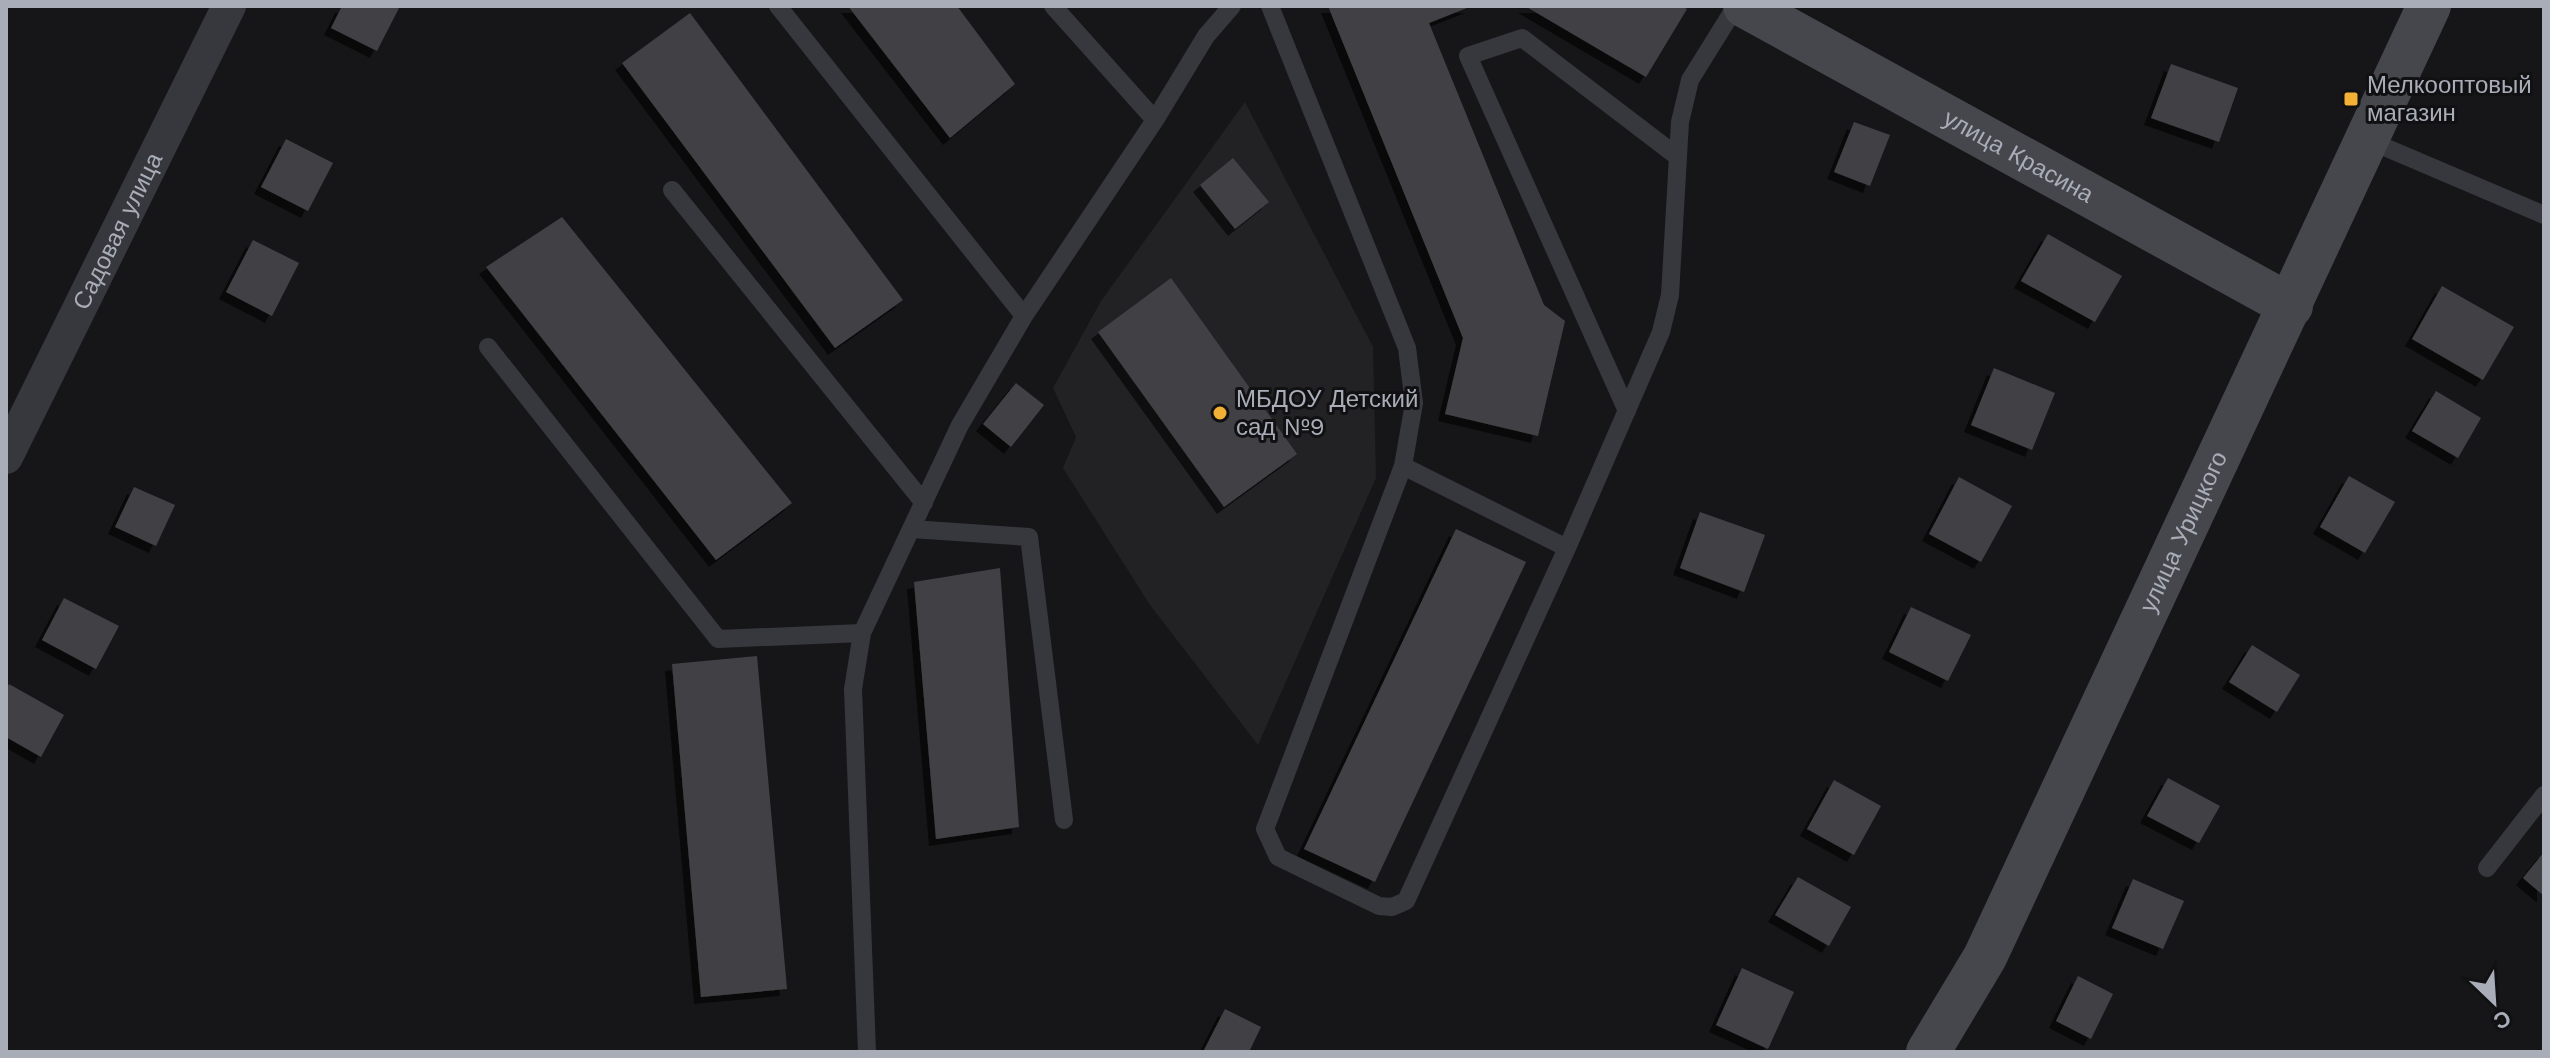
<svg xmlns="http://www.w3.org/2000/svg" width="2550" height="1058" font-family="'Work Sans',sans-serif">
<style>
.built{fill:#222225}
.building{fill:#404145;filter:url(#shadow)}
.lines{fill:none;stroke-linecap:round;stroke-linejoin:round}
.lane{stroke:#37383d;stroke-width:18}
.street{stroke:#37383d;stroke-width:34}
.secondary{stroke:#45474d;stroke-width:44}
.poi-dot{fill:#f2b134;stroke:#111113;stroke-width:3}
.labels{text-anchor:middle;stroke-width:6;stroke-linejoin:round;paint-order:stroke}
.poi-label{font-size:24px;fill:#a8adb8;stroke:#111113;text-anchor:start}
.street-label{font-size:24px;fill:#a8adb8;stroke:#111113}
</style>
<defs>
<filter id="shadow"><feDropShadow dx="-7" dy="7" stdDeviation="0" flood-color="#0009"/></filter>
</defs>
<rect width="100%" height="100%" fill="#161618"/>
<path class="built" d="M1245 102 1373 347 1376 478 1258 745 1150 605 1063 468 1076 437 1053 388 1101 301Z"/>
<path class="building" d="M342 6H400L377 51 331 28Z
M848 6H957L1015 84 950 138Z
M1328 6H1472L1429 23 1544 305 1565 321 1538 436 1445 414 1463 338Z
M1525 6H1681L1687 9 1646 77Z
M690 13 903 300 835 348 622 63Z
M2171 64 2238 88 2219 142 2151 118Z
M1854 122 1890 135 1870 186 1834 172Z
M286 139 333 163 308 211 261 187Z
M1233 158 1269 202 1235 229 1200 185Z
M562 217 792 503 716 560 486 267Z
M2048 234 2122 276 2095 322 2021 281Z
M253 240 299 263 272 316 226 292Z
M1171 278 1297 454 1224 507 1098 332Z
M2442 286 2514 327 2483 380 2412 339Z
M1994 368 2055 393 2032 450 1971 425Z
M1016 383 1044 405 1011 447 983 424Z
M2436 391 2481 418 2458 458 2412 431Z
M2349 476 2395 502 2365 553 2320 527Z
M1959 477 2012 506 1981 562 1929 534Z
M134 487 175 505 156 546 115 527Z
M1700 512 1765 535 1744 592 1680 568Z
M1456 529 1526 562 1375 882 1304 849Z
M1000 568 1019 827 936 839 914 582Z
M64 598 119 626 96 669 42 640Z
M1911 607 1971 635 1948 681 1889 652Z
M2252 645 2300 675 2277 712 2229 682Z
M757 656 787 989 701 997 672 664Z
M9 684 64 715 41 757 6 737V690Z
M2168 778 2220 806 2199 843 2147 816Z
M1834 780 1881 806 1854 855 1807 829Z
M2544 852V896L2523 878Z
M1798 877 1851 907 1829 946 1775 915Z
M2133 879 2184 901 2163 949 2112 928Z
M1742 968 1794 992 1768 1049 1716 1025Z
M2078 976 2113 994 2091 1039 2056 1021Z
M1225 1009 1261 1027 1249 1052H1203Z"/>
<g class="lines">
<path class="lane" d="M778 6 1024 316
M1053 6 1155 120
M1270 6 1407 348 1414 403 1403 466 1265 829 1278 857 1379 906 1392 907 1406 901 1567 548 1661 332 1670 295 1680 122 1690 80 1736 6
M2368 140 2544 215
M672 190 924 503
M488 347 718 639 862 633
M1627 411 1468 56 1522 38 1678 157
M1403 466 1567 548
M912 529 1029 537 1064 820
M2487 868 2544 795
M867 1052 853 689 862 633 960 425 1024 316 1155 120 1206 36 1232 6"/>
<path class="street" id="s1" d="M6 457 229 6"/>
<g class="secondary">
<path id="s2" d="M1745 6 2291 306"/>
<path id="s3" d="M1928 1052 1985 957 2429 6"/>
</g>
</g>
<g class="poi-dot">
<rect x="2343" y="91" width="16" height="16" rx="4"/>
<circle cx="1220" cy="413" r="8"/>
</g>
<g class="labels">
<g class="poi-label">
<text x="2367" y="93">Мелкооптовый<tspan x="2367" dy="28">магазин</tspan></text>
<text x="1236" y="407">МБДОУ Детский<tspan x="1236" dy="28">сад №9</tspan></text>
</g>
<g class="street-label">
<text dy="8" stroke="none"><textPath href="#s2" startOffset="312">улица Красина</textPath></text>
<text dy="8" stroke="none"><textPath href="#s1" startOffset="252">Садовая улица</textPath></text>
<text dy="8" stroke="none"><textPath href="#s3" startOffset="580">улица Урицкого</textPath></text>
</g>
</g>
<rect width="2550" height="1058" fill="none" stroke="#a8adb8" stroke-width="16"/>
<g transform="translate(2494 1002) rotate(155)" stroke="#111113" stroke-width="6" paint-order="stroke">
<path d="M0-6L14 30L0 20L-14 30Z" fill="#a8adb8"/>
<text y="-12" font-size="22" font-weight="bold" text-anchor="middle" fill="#a8adb8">С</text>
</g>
</svg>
